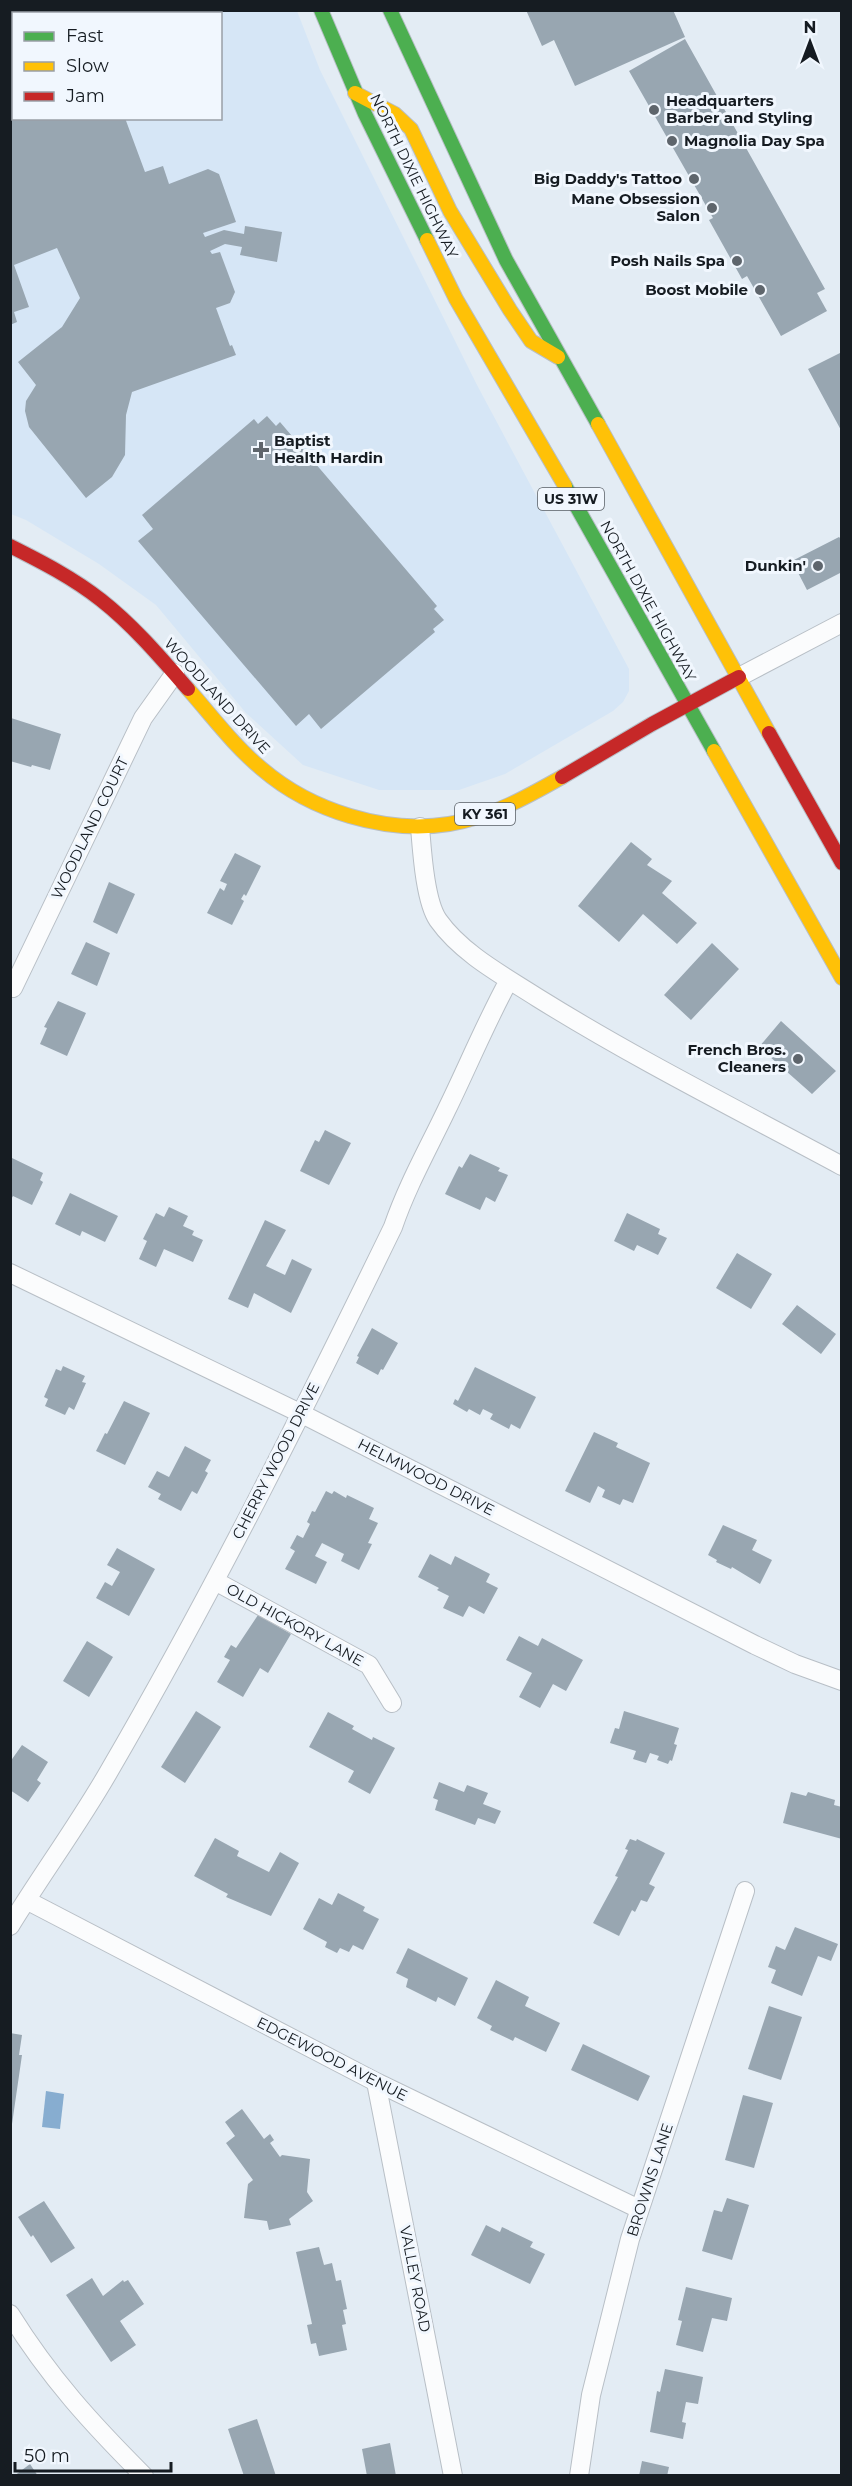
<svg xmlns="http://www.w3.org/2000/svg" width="852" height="2486" font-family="Montserrat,sans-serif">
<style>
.built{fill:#d6e6f6;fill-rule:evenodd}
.water{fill:#87add0}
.building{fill:#98a6b1}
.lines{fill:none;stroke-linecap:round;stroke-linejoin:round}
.street-casing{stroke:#b8bfc6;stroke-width:20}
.fast-casing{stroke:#b8bfc6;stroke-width:16}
.slow-casing{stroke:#b8bfc6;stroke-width:16}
.jam-casing{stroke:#b8bfc6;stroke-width:16}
.street{stroke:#fbfcfd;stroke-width:18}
.fast{stroke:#4caf50;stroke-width:14}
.slow{stroke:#ffc107;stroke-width:14}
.jam{stroke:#c62828;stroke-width:14}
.poi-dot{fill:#5e656c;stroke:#f1f7fe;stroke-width:2}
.labels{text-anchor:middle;stroke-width:6;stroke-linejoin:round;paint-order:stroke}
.shield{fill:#f1f7fe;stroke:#585e64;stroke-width:1.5}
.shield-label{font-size:14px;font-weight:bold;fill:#161c22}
.poi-label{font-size:15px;font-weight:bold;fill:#161c22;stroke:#f1f7fe;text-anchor:end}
.street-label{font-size:15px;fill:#161c22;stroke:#f1f7fe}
</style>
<rect width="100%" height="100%" fill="#e3ecf4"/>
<path class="built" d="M11 11H297L320 70 477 385 629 669V691L623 702 613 711 505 774 459 790H379L303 765 246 713 156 605 99 564 26 520 11 514ZM14 14H220V118H14Z"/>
<path class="water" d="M46 2091 64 2094 60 2129 42 2127Z"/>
<path class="building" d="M10 10H146L147 14H14V118H125L145 172 163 166 169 184 208 169 219 174 236 222 203 233 205 237 224 230 244 234 245 226 282 232 277 262 240 255 242 247 225 244 210 251 212 254 220 252 235 292 230 303 216 308 230 346 232 345 236 355 132 392 126 415 125 455 112 477 86 498 29 427 25 411 26 401 36 385 18 362 62 327 80 298 57 248 14 265 29 307 14 312 17 322 10 325Z
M526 10H673L685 37 575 86 554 40 542 46Z
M685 39 825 289 817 293 827 311 781 336 747 276 742 279 709 220 713 218 629 71Z
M842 352V432L808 369Z
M267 416 276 426 280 422 437 606 434 609 444 620 433 629 435 632 321 729 309 714 296 726 138 541 153 529 142 515 254 419 258 424Z
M839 537 842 540V572L807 590 792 561Z
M11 718 61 734 50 770 32 765 31 767 10 761Z
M631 842 652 859 647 865 672 881 662 893 697 923 677 944 643 914 619 942 578 906Z
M235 853 261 866 246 896 244 894 241 899 244 901 232 925 207 913 220 888 224 891 227 884 220 881Z
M109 882 135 894 117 934 93 922Z
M86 942 110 953 97 986 71 974Z
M712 943 739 969 691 1020 664 995Z
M58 1001 86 1013 67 1056 40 1044 47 1028 44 1027Z
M781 1021 836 1071 812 1094 759 1047Z
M325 1130 351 1143 329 1185 300 1171 315 1140 319 1142Z
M470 1154 500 1168 498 1171 508 1175 495 1202 486 1197 480 1210 445 1194 459 1166 462 1168Z
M12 1158 43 1173 40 1180 43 1182 32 1205 13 1196 10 1201Z
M70 1193 118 1216 105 1242 82 1231 80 1236 55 1224Z
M169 1207 188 1216 183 1226 194 1231 192 1235 203 1240 193 1262 164 1249 156 1267 139 1259 147 1241 143 1239 156 1213 164 1217Z
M627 1213 660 1229 658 1234 667 1238 658 1255 637 1245 634 1251 614 1241Z
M265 1220 286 1230 266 1266 285 1275 292 1259 312 1269 291 1313 254 1293 248 1308 228 1299Z
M737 1253 772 1274 751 1309 716 1288Z
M797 1305 836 1334 821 1354 782 1324Z
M372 1328 398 1343 383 1370 381 1369 378 1375 356 1363 359 1357 357 1356Z
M63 1366 85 1376 82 1382 86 1383 74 1410 69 1407 65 1415 45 1406 48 1399 44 1397 56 1369 61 1371Z
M475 1367 536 1397 520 1429 511 1424 509 1429 490 1419 493 1414 483 1409 480 1415 469 1409 467 1412 453 1404 455 1399 458 1401Z
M124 1401 150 1413 125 1465 96 1451 105 1433 107 1434Z
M594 1432 618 1443 616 1447 650 1463 633 1503 623 1499 620 1505 602 1497 605 1490 598 1486 590 1503 565 1491Z
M185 1446 211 1460 205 1471 208 1473 197 1494 192 1491 181 1511 158 1499 161 1494 148 1487 157 1471 169 1477Z
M326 1491 332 1494 334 1491 346 1498 347 1495 374 1508 369 1519 378 1523 368 1543 372 1544 359 1570 341 1561 344 1554 322 1543 315 1556 327 1562 316 1584 285 1569 295 1551 290 1548 297 1535 303 1538 310 1524 307 1522 312 1511 315 1512Z
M723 1525 757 1540 752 1550 772 1560 760 1584 732 1567 731 1569 716 1562 717 1560 708 1555Z
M117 1548 155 1569 129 1616 96 1598 105 1582 112 1586 120 1572 107 1565Z
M430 1554 451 1565 455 1556 490 1574 486 1582 498 1588 484 1614 469 1606 463 1617 443 1608 449 1596 437 1590 439 1588 418 1577Z
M258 1615 291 1634 268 1673 260 1668 243 1697 217 1682 230 1660 224 1657 231 1645 236 1648Z
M519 1636 538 1646 542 1638 583 1660 566 1691 553 1684 540 1708 519 1697 532 1673 506 1660Z
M87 1641 113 1657 89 1697 63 1681Z
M196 1711 221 1727 185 1783 161 1767Z
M624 1711 679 1728 674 1744 677 1745 672 1761 670 1760 668 1764 657 1760 659 1756 650 1753 646 1763 633 1759 636 1751 610 1743 615 1728 619 1729Z
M328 1712 354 1726 352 1729 372 1740 373 1737 395 1748 370 1794 348 1782 354 1771 309 1747Z
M22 1745 48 1762 37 1780 41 1783 28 1802 10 1790V1762Z
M439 1782 464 1792 467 1785 488 1793 483 1804 501 1811 495 1824 478 1818 475 1825 435 1810 438 1800 433 1798Z
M791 1792 806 1796 808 1792 835 1800 834 1805 842 1807V1839L783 1823Z
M215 1838 239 1851 237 1856 269 1872 280 1852 299 1863 271 1916 226 1897 228 1894 194 1876Z
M630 1839 636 1841 637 1839 665 1853 649 1884 655 1887 647 1902 641 1900 635 1912 632 1910 619 1936 593 1923 618 1877 615 1876 628 1850 625 1849Z
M338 1893 365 1907 363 1911 379 1919 363 1950 353 1945 349 1952 340 1948 337 1953 325 1947 327 1942 303 1929 319 1898 332 1905Z
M795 1927 838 1944 831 1961 818 1956 802 1996 771 1983 776 1970 768 1967 776 1946 785 1950Z
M408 1948 468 1978 455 2006 438 1997 436 2002 406 1987 408 1979 396 1973Z
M496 1980 529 1997 525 2006 560 2023 546 2052 515 2037 513 2041 490 2030 492 2026 477 2018Z
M769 2006 802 2017 781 2080 748 2069Z
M10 2033 22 2035 19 2055H22L12 2124Z
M583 2044 650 2076 638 2101 571 2070Z
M743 2095 773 2103 754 2168 725 2160Z
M242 2109 264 2139 270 2134 274 2140 270 2143 280 2157 282 2155 310 2159 307 2192 313 2201 289 2219 291 2225 269 2230 267 2221 244 2218 248 2184 253 2180 226 2143 235 2136 225 2122Z
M727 2198 749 2205 732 2260 702 2251 714 2210 722 2212Z
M44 2201 75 2248 51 2263 33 2235 31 2237 18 2217Z
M486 2225 500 2232 502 2227 533 2242 530 2247 545 2254 530 2284 471 2255Z
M319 2247 324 2265 332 2263 336 2281 341 2280 347 2309 343 2310 346 2324 342 2325 347 2350 319 2356 316 2343 311 2344 307 2325 312 2324 296 2252Z
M92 2278 103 2296 123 2280 124 2282 128 2280 144 2304 120 2321 136 2345 111 2362 66 2295Z
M686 2287 732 2298 727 2321 712 2318 703 2352 676 2345 682 2321 678 2320Z
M665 2369 703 2377 698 2404 686 2402 682 2422 686 2423 683 2439 650 2432 657 2391 660 2392Z
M257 2419 276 2476H244L228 2429Z
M390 2443 396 2476H367L362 2449Z
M642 2461 669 2467 667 2476H639Z
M30 2464 38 2476H14Z"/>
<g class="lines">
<defs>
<path id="street" d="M739 677 842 623
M420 827C422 851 425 901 438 920 462 954 504 976 538 998 636 1059 740 1111 842 1166
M13 988 143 718 175 673
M10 1273 302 1414 755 1645 795 1664 842 1681
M215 1581 369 1665 392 1703
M28 1901 376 2082 639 2209
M10 1926C42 1874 78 1825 108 1773 211 1596 303 1412 393 1227 407 1186 428 1149 447 1109 468 1066 486 1022 509 980
M376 2082 453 2476
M10 2314C50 2378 91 2423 144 2476
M579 2476 591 2395 630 2239 745 1891"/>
<path id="fast" d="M321 10 365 114 427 240
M390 10 506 260 598 424
M565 486 714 751"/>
<path id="slow" d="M355 93 395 114 411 129 450 211 510 310 531 341 558 357
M427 240 456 299 565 486
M598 424 769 733
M188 689C212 716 234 746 262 769 311 811 385 834 449 824 489 818 527 797 562 777
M714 751 842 978"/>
<path id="jam" d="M10 546C42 562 73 578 101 600 134 626 161 658 188 689
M769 733 842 863
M562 777 652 724 739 677"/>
</defs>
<use href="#street" class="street-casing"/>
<use href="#fast" class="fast-casing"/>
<use href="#slow" class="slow-casing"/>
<use href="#jam" class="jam-casing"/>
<use href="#street" class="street"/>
<use href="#fast" class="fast"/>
<use href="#slow" class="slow"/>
<use href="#jam" class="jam"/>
</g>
<g class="poi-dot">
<circle cx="654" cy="110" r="6"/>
<circle cx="672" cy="141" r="6"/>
<circle cx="694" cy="179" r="6"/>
<circle cx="712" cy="208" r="6"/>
<circle cx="737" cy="261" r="6"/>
<circle cx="760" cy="290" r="6"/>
<path d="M258 441h6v6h6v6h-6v6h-6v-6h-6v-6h6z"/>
<circle cx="818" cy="566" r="6"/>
<circle cx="798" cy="1059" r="6"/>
</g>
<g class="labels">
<g class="shield">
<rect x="538" y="488" width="66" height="22" rx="4.5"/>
<rect x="455" y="803" width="60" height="22" rx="4.5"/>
</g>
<g class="shield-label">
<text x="571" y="504">US 31W</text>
<text x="485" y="819">KY 361</text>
</g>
<g class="poi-label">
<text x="666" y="106" text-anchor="start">Headquarters<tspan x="666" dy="17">Barber and Styling</tspan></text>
<text x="684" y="146" text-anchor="start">Magnolia Day Spa</text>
<text x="682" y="184">Big Daddy's Tattoo</text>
<text x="700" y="204">Mane Obsession<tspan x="700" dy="17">Salon</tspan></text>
<text x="725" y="266">Posh Nails Spa</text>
<text x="748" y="295">Boost Mobile</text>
<text x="274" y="446" text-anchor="start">Baptist<tspan x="274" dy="17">Health Hardin</tspan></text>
<text x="806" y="571">Dunkin'</text>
<text x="786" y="1055">French Bros.<tspan x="786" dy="17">Cleaners</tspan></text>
</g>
<g class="street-label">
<text transform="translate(414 176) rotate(64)" y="5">NORTH DIXIE HIGHWAY</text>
<text transform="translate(648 601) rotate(61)" y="5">NORTH DIXIE HIGHWAY</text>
<text transform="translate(217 696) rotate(48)" y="5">WOODLAND DRIVE</text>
<text transform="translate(90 828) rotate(-64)" y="5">WOODLAND COURT</text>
<text transform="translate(276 1461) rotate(-63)" y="5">CHERRY WOOD DRIVE</text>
<text transform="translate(426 1477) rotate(27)" y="5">HELMWOOD DRIVE</text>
<text transform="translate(295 1625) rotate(29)" y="5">OLD HICKORY LANE</text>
<text transform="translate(332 2059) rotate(27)" y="5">EDGEWOOD AVENUE</text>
<text transform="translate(650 2180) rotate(-72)" y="5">BROWNS LANE</text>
<text transform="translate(415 2279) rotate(79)" y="5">VALLEY ROAD</text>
</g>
</g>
<rect width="852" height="2486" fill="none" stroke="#161c22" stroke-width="24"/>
<rect x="12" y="12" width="210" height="108" fill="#f1f7fe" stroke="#999fa6" stroke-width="1.5"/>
<rect x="24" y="32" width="30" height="9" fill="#4caf50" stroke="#999fa6" stroke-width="1.5"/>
<text x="66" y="42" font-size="18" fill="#161c22">Fast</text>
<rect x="24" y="62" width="30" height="9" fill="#ffc107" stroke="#999fa6" stroke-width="1.5"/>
<text x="66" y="72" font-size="18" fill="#161c22">Slow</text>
<rect x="24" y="92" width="30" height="9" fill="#c62828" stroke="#999fa6" stroke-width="1.5"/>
<text x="66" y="102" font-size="18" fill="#161c22">Jam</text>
<g transform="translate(810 42)" stroke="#f1f7fe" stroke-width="4.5" paint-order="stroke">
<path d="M0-4.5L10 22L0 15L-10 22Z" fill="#161c22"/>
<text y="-9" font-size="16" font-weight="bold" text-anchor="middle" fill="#161c22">N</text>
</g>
<path d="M15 2462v9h156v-9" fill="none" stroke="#161c22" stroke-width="3"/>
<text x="24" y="2462" font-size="18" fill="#161c22" stroke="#f1f7fe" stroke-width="4.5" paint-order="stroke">50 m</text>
</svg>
